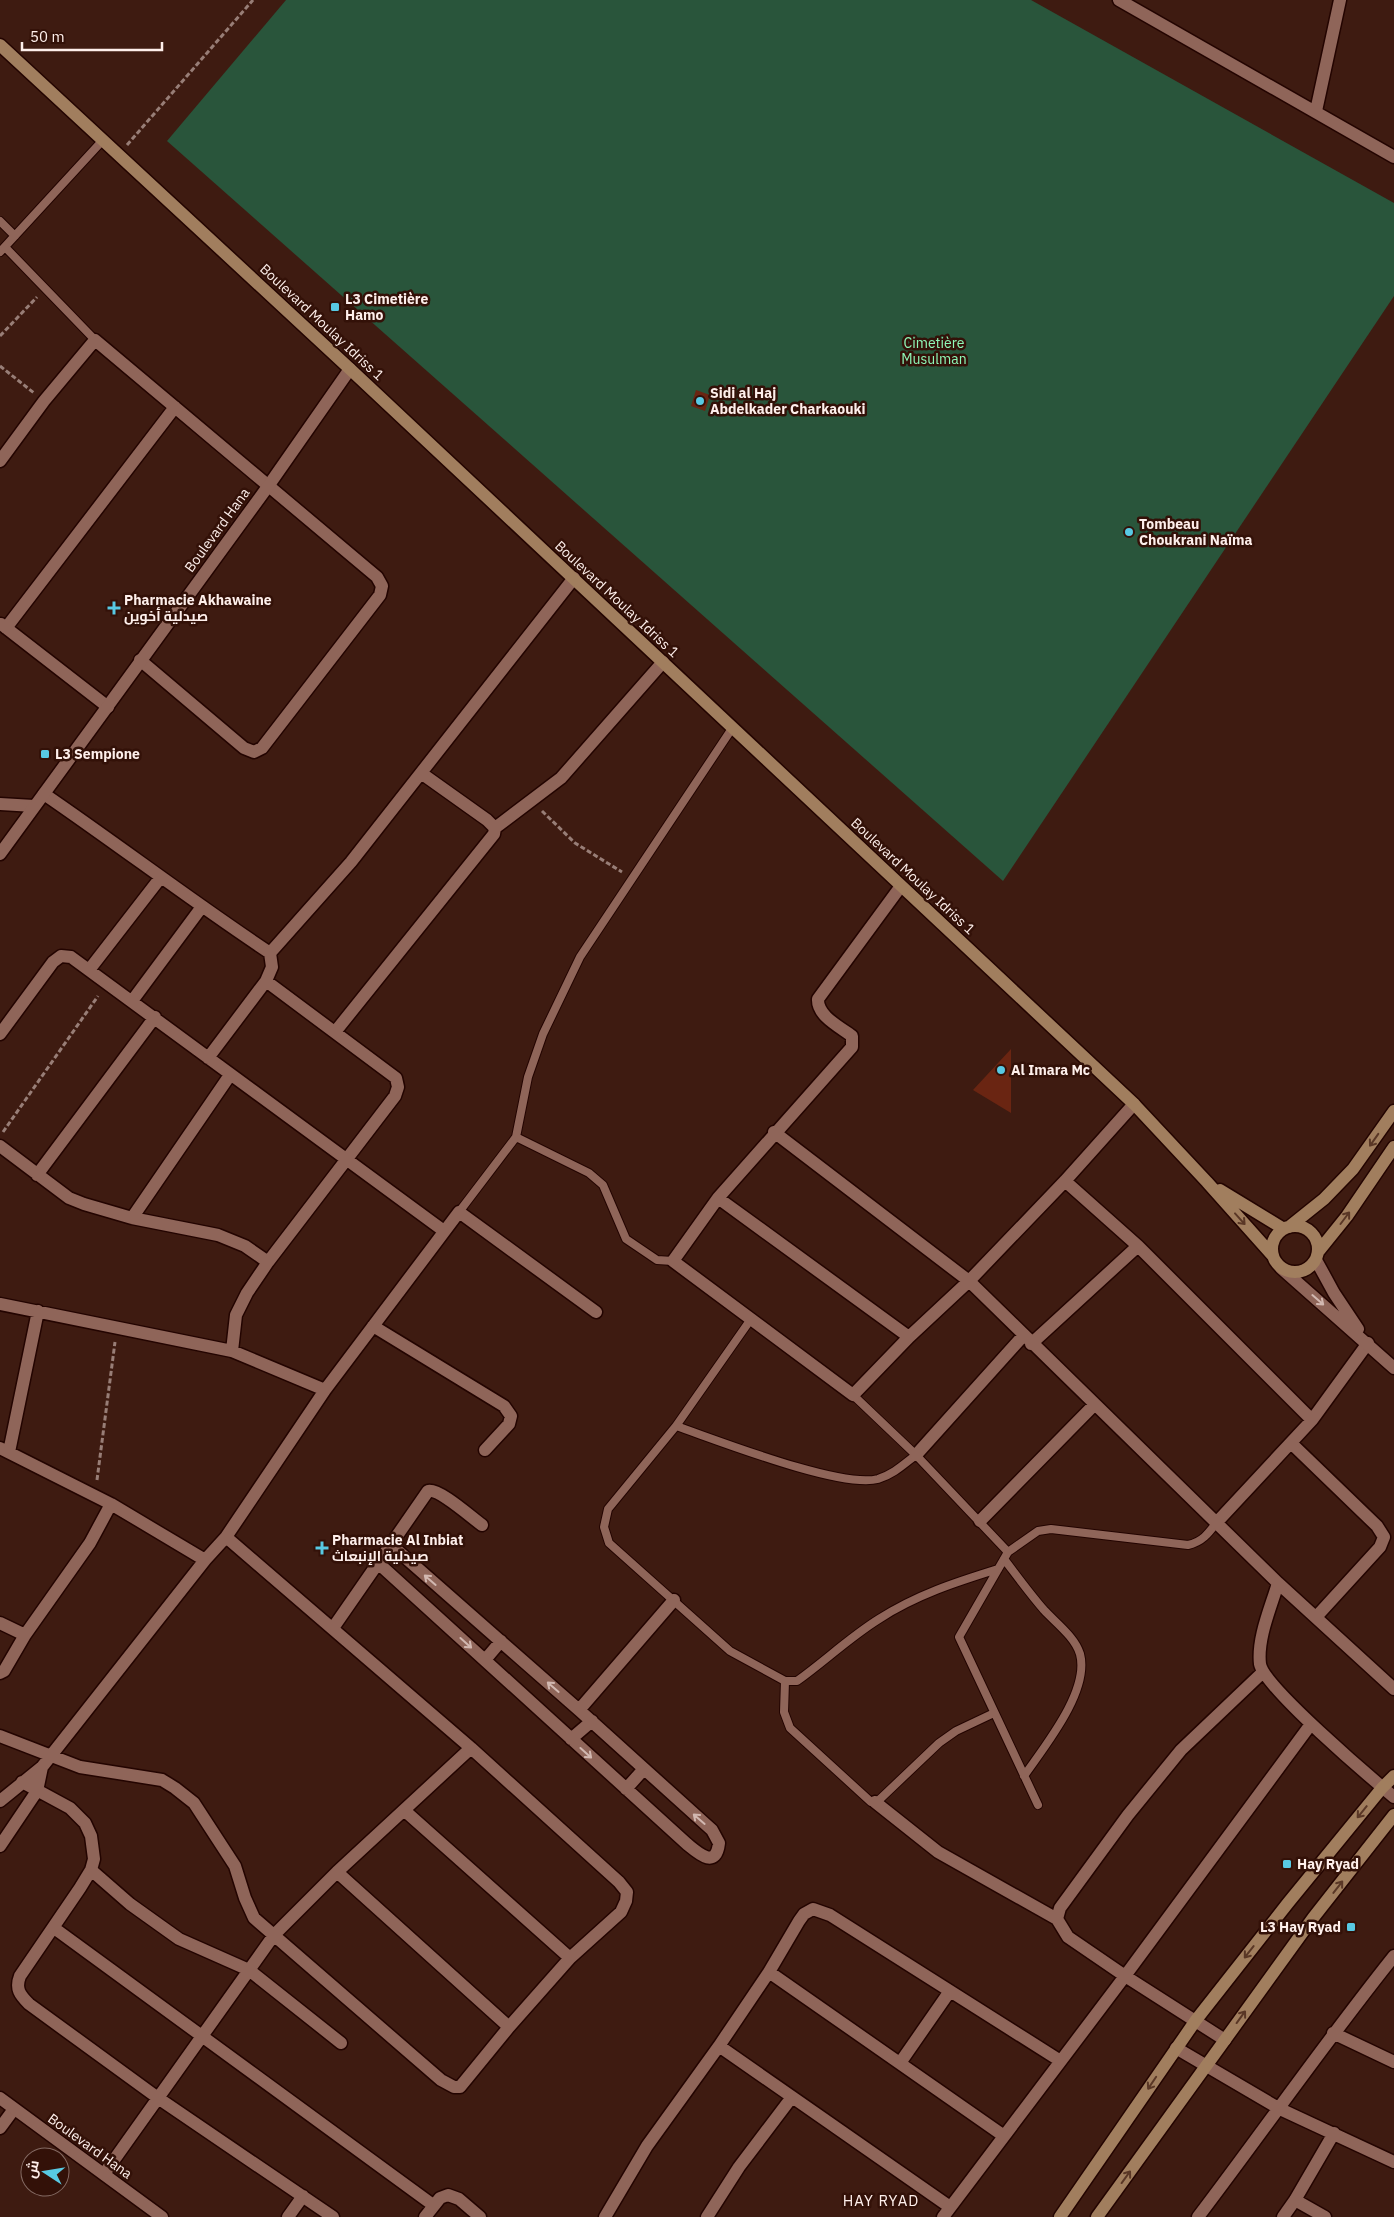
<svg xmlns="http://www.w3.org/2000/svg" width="1394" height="2217" font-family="'IBM Plex Sans',Cairo,sans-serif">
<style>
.green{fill:#29553b}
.building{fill:#6a2512}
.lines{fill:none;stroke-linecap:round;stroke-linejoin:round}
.service-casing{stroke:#230400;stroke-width:10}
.minor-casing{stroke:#230400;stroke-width:15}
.tertiary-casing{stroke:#230400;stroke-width:15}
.secondary-casing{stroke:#230400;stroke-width:15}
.path{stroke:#987e77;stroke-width:3;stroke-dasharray:5 2.5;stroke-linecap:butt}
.service{stroke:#8f6559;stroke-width:8}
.minor{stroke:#8f6559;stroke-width:12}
.tertiary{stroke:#8f6559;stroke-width:12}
.secondary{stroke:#a17e5e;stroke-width:12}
.oneway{stroke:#5a3726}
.oneway2{stroke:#d2b8b1}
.poi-dot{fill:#58c9e3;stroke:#331108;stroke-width:2}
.labels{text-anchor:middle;stroke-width:5;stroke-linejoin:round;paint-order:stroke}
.poi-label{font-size:14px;font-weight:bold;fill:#feefeb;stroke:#331108;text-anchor:start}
.street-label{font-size:14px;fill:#feefeb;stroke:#331108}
.park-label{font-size:14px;fill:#8ef8b8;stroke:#331108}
.neighbourhood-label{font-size:15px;letter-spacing:1px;fill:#feefeb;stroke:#331108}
</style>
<rect width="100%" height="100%" fill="#3e1b11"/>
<path class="green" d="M286 0H1031L1394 203V296L1003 881 167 141Z"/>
<path class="building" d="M696 390 710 395 705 411 691 406Z
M1011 1049V1113L973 1090Z"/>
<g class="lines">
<defs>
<path id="service" d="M0 221 15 236
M5 247 95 340
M0 252 103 140
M516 1137 528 1077 543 1034 580 957 733 727
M459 1212 516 1137 589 1173 603 1185 626 1239 657 1260 673 1261
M751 1319 676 1426C717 1440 841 1489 878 1479 894 1474 904 1464 916 1455
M853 1395 916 1455 1008 1552 959 1637 1038 1805
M676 1426 608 1509 604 1527 609 1543 730 1651 785 1681H797C825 1661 850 1637 879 1619 916 1595 956 1582 998 1569
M1008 1552 1038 1531 1051 1529 1188 1545C1202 1542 1208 1534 1217 1522
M1004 1559C1017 1576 1030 1594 1044 1610 1056 1623 1075 1637 1080 1654 1090 1691 1044 1747 1024 1776
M785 1681 784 1712 790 1728 871 1802 878 1801 939 1743 956 1731 994 1713"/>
<path id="minor" d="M1119 0 1394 157
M1316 111 1340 0
M0 461 44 401 95 340 377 577 382 586 380 595 262 748 254 752 244 748 140 660
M1 624 108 707
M6 628 175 407
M44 794C120 846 193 902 270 953L272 967 266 981 396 1078 398 1087 395 1096 268 1262 247 1293 236 1315 232 1351
M0 804 34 806
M495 828 561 778 663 662
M901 886 818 999C817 1016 840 1027 852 1036V1047L718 1198 673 1261 853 1395 909 1337 969 1281 1065 1181 1134 1104
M270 953 351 862 574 578
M89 970 161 877
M132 1001 201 908
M335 1032 494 834 495 828 487 820 421 773
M0 1034 53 962 61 956 71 957 444 1231
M208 1058 266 981
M774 1132 969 1281 1278 1583 1394 1689
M0 1146 69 1198 84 1204 132 1218 218 1235 245 1246 268 1262
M37 1175 155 1017
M1065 1181 1138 1246 1312 1420
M718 1198 909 1337
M132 1218 230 1075
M0 1304 232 1351 325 1390
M373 1326 504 1406 511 1416 509 1424 485 1450
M1031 1344 1138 1246
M1291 1443 1377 1526 1384 1537 1380 1547 1317 1616
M0 1448 111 1504 205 1560
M9 1452 38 1311
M916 1455 1023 1336
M980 1521 1094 1405
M1217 1522 1312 1420 1368 1343
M378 1563 687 1844C698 1853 716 1870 719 1843L712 1830 579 1710 390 1544
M1278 1583C1271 1607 1257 1638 1260 1664 1264 1687 1371 1778 1394 1797
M0 1623 25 1635
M333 1628 428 1491C439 1488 472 1518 482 1525
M485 1660 501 1641
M0 1673 4 1671 25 1635 90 1543 111 1504
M579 1710 674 1600
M0 1736 80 1767 162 1780 175 1788 194 1803 235 1866 245 1898 254 1918 441 2080 454 2087H460L509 2027 570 1958 621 1912 626 1901 627 1892 619 1882 471 1748 226 1537
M571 1739 592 1721
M42 1767 205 1560 226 1537 325 1390 459 1212 596 1312
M22 1782 70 1808 85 1823 91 1836 94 1859 91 1870 80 1888 20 1976C15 1989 20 1995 29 2004L158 2098 333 2217
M626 1789 643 1770
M0 1801 42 1767 37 1791 0 1846
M875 1802 938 1852 1057 1919
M405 1811 570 1958
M91 1870 130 1904 179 1939 249 1970 341 2043
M337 1872 509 2027
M54 1928 433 2205
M769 1972 1004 2136
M1333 2033 1394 2062
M1225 2040 1125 1976 1068 1937 1057 1919 1060 1908 1128 1815 1181 1750 1262 1673
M719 2046 950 2207
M1176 2048 1280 2109 1394 2162
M900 2063 950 1991
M0 2128 14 2109
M104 2174 274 1935 337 1872 471 1748
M1295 2200 1325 2217
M288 2217 303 2196
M425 2217 440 2198 448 2195 459 2199 480 2217
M605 2217 647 2146 719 2046 769 1972 799 1921 804 1914 813 1909 830 1915 1059 2060
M707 2217 739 2167 792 2097
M943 2217 1125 1976 1311 1724
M1198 2217C1264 2130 1326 2041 1394 1956
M1283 2217 1295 2200 1334 2133"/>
<path id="tertiary" d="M0 854 269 485 350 369
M1316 1260 1334 1293 1358 1329
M1281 1268 1394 1368
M0 2098 162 2217"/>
<path id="secondary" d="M0 45 350 369 1134 1104 1207 1182 1273 1256
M1220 1190 1284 1229
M1272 1249a23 23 0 1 1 46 0a23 23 0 1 1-46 0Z
M1289 1227 1324 1199 1353 1169 1394 1111
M1318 1252 1347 1216 1394 1147
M1060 2217 1196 2020 1288 1903 1382 1788 1394 1776
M1097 2217 1313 1918 1394 1815"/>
</defs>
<use href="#service" class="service-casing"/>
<use href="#minor" class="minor-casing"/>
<use href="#tertiary" class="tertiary-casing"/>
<use href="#secondary" class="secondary-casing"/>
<path class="path" d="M127 145 253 0
M0 336 37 297
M0 366 34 393
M542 811 575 843 622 872
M3 1132 98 996
M97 1480 115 1342"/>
<use href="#service" class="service"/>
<use href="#minor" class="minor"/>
<use href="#tertiary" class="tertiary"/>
<use href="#secondary" class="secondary"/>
</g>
<defs><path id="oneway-shaft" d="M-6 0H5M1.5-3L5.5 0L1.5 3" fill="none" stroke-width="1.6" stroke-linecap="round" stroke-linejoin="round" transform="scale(1.25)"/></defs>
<g class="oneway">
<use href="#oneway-shaft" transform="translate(1374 1140) rotate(125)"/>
<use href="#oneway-shaft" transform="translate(1345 1218) rotate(-53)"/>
<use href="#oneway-shaft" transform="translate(1240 1219) rotate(48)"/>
<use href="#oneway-shaft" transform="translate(1362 1812) rotate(129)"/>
<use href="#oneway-shaft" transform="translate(1338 1887) rotate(-52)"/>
<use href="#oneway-shaft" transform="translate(1249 1952) rotate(128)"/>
<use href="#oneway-shaft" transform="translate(1241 2017) rotate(-54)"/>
<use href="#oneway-shaft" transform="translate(1152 2083) rotate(124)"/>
<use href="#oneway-shaft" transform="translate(1126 2177) rotate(-54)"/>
</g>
<g class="oneway2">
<use href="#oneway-shaft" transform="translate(1318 1300) rotate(41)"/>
<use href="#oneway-shaft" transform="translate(430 1580) rotate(-139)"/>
<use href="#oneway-shaft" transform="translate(466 1643) rotate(42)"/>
<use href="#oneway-shaft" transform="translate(553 1687) rotate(-139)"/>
<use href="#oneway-shaft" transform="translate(586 1753) rotate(42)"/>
<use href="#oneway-shaft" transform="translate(699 1819) rotate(-139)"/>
</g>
<g class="poi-dot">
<rect x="330" y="302" width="10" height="10" rx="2.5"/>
<circle cx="700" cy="401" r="5"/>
<circle cx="1129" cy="532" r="5"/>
<path d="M111.5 600.5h5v5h5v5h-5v5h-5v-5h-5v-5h5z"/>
<rect x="40" y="749" width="10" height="10" rx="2.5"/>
<circle cx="1001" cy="1070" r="5"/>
<path d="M319.5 1540.5h5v5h5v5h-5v5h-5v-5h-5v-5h5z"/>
<rect x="1282" y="1859" width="10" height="10" rx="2.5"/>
<rect x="1346" y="1922" width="10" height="10" rx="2.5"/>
</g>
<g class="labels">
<g class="poi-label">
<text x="345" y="304">L3 Cimetière<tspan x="345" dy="16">Hamo</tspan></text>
<text x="710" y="398">Sidi al Haj<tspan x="710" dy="16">Abdelkader Charkaouki</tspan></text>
<text x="1139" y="529">Tombeau<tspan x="1139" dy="16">Choukrani Naïma</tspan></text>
<text x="124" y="605">Pharmacie Akhawaine<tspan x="124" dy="16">صيدلية أخوين</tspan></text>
<text x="55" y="759">L3 Sempione</text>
<text x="1011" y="1075">Al Imara Mc</text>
<text x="332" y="1545">Pharmacie Al Inbiat<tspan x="332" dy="16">صيدلية الإنبعاث</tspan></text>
<text x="1297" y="1869">Hay Ryad</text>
<text x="1341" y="1932" text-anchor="end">L3 Hay Ryad</text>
</g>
<g class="street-label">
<text transform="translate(322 322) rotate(43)" y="5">Boulevard Moulay Idriss 1</text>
<text transform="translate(217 530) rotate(-54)" y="5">Boulevard Hana</text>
<text transform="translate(617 599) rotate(43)" y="5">Boulevard Moulay Idriss 1</text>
<text transform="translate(913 876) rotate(43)" y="5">Boulevard Moulay Idriss 1</text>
<text transform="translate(90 2146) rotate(36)" y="5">Boulevard Hana</text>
</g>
<g class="park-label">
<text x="934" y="348">Cimetière<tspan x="934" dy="16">Musulman</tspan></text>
</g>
<g class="neighbourhood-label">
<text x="881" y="2206">HAY RYAD</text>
</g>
</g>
<g transform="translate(45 2172) rotate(282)"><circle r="24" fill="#331108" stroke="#846a63"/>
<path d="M0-4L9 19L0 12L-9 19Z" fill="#58c9e3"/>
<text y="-8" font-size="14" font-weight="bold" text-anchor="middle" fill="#feefeb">ش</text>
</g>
<path d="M22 42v8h140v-8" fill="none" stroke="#feefeb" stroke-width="2.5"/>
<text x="30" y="42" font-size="15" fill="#feefeb" stroke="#331108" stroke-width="4" paint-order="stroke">50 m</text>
</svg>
